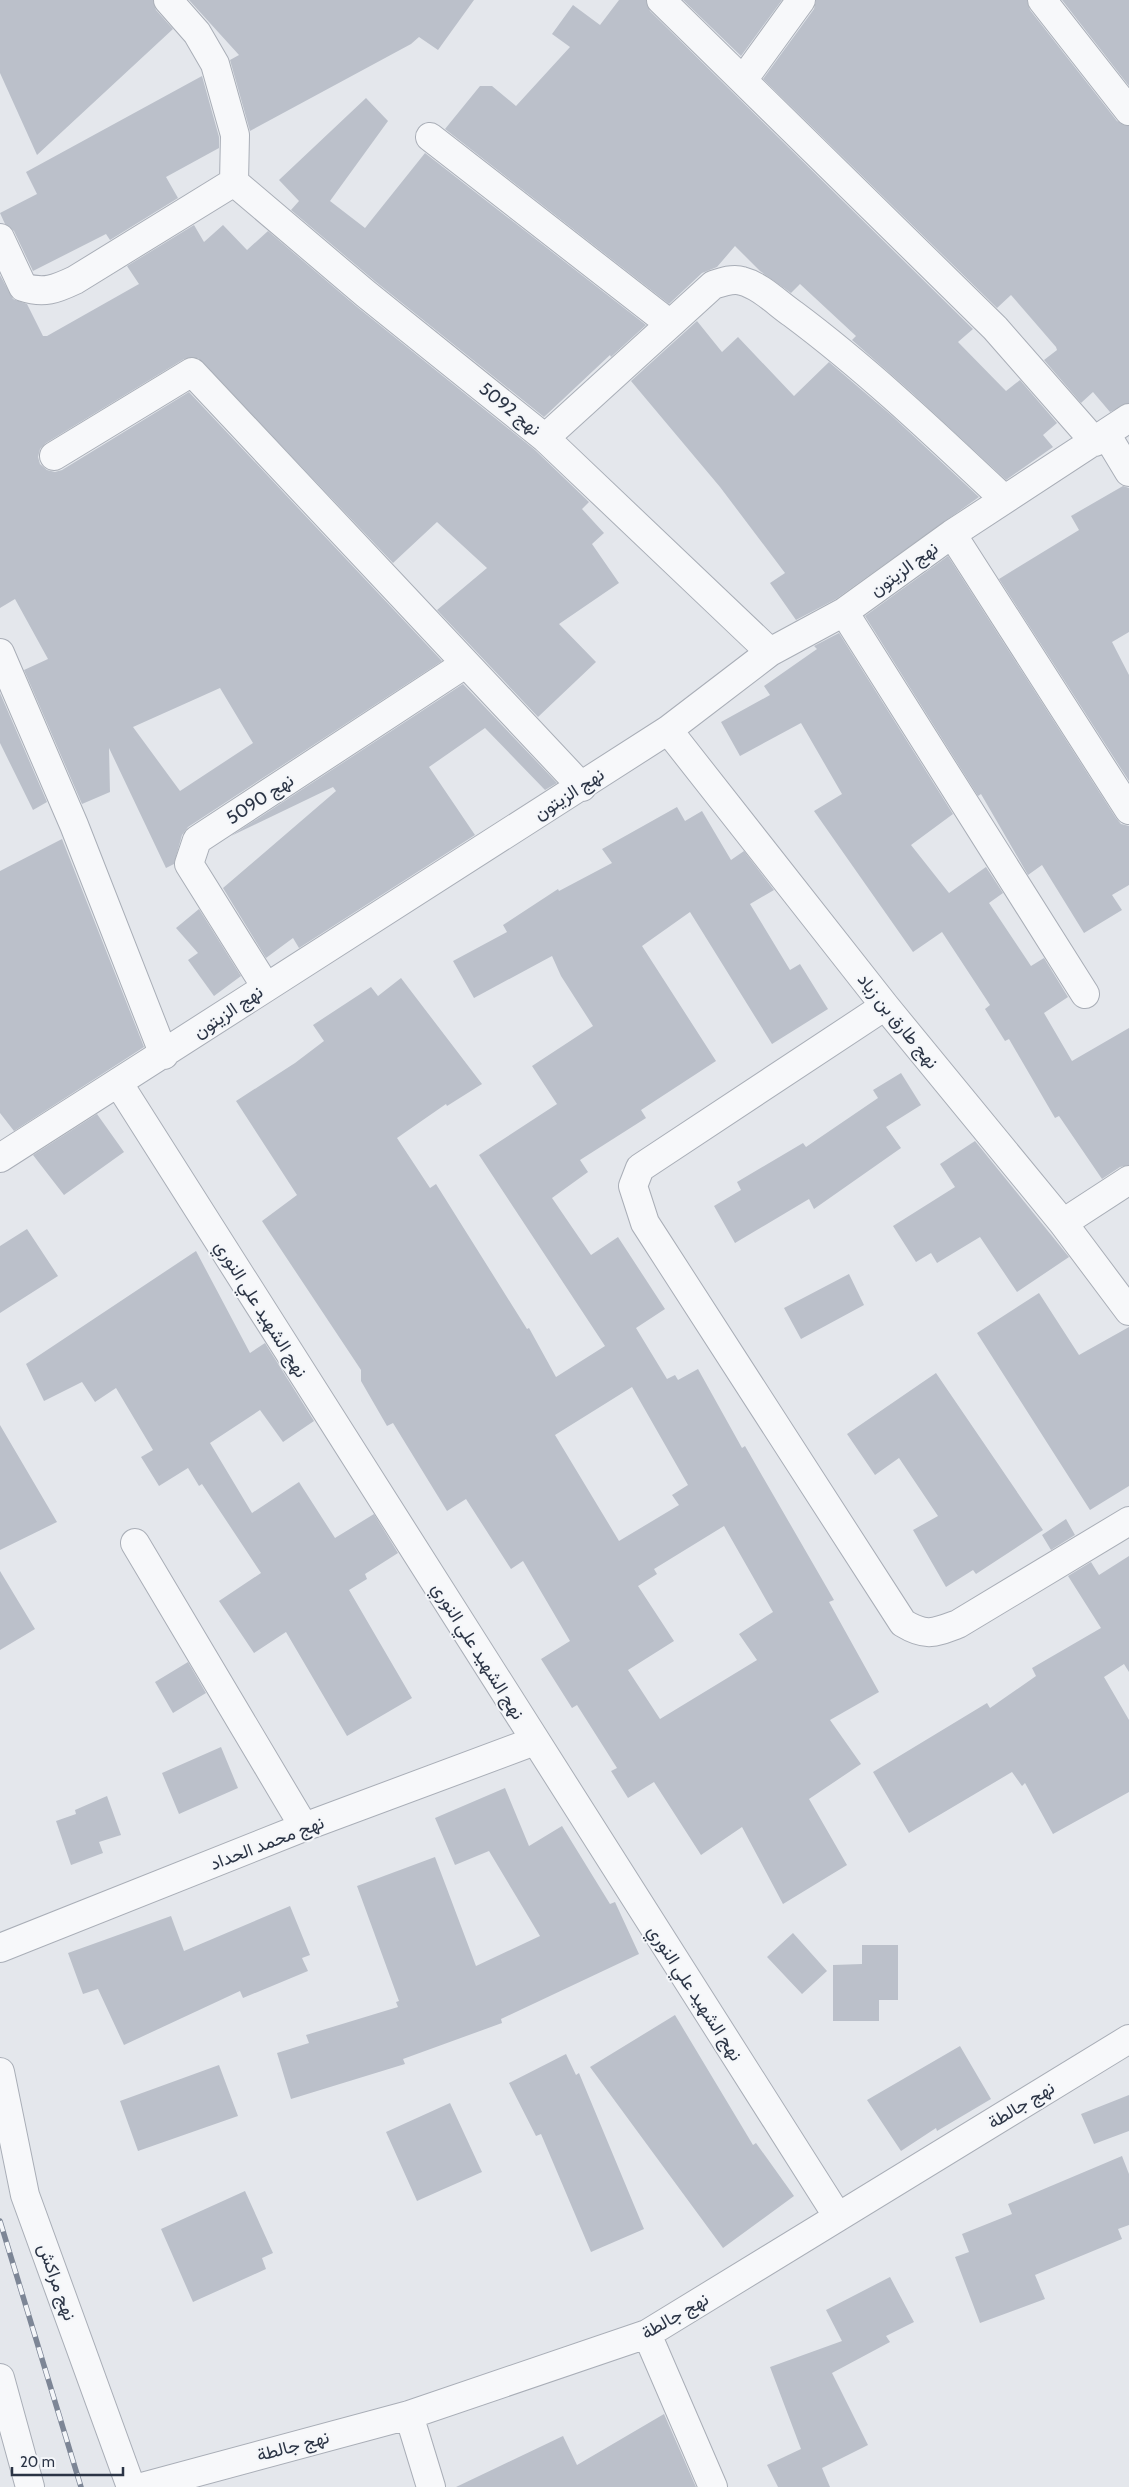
<svg xmlns="http://www.w3.org/2000/svg" width="1129" height="2487" font-family="Cabin,Vazirmatn,sans-serif">
<style>
.building{fill:#bbc0ca;fill-rule:evenodd}
.lines{fill:none;stroke-linecap:round;stroke-linejoin:round}
.minor-casing{stroke:#a9aeb7;stroke-width:30}
.minor{stroke:#f7f8fa;stroke-width:28}
.rail-casing{stroke:#7d8696;stroke-width:5.5}
.rail{stroke:#f4f6f9;stroke-width:4;stroke-dasharray:11;stroke-linecap:butt}
.labels{text-anchor:middle;stroke-width:4;stroke-linejoin:round;paint-order:stroke}
.street-label{font-size:18px;fill:#2b3445;stroke:#f4f6f9}
</style>
<rect width="100%" height="100%" fill="#e4e7ec"/>
<path class="building" d="M0 0H153L156 10 173 29 37 155 0 73Z
M189 0H474L438 50 419 37 411 44 250 131 230 60 239 55Z
M619 0H646L650 11 973 329 958 342 1006 391 1020 380 1057 423 1043 435 1053 447 1006 480 911 392 852 340 856 336 800 284 791 293 760 271 735 246 717 267 702 273 669 304 445 129 480 86H492L516 106 570 47 552 34 573 5 600 25Z
M683 0H782L741 56Z
M816 0H1027L1030 10 1117 121 1129 126V403L1110 412 1093 392 1081 403 1044 360 1057 350 1056 347 1011 295 997 308 763 79 814 9Z
M1062 0H1129V86Z
M202 76 219 137V148L166 177 178 198 110 240 106 234 33 271 14 231 5 224 0 213 37 194 26 172Z
M366 98 388 121 330 201 365 228 425 153 646 325 611 357 610 355 544 417 376 282 291 210 299 201 279 180Z
M194 225 204 242 223 225 247 250 268 231 356 306 535 450 589 502 582 509 604 533 592 544 619 583 559 624 596 662 538 717 437 610 487 568 437 522 393 563 198 358 184 359 46 443 40 449 38 457 40 464 47 470 55 472 62 470 189 392 442 661 188 827 182 835 174 864 166 868 109 748 110 792 82 804 24 670 48 659 15 599 0 608V275L13 299 27 304 43 336H47L139 284 127 266ZM220 688 253 743 180 791 133 727Z
M697 321 722 352 738 337 794 396 829 362 891 415 979 497 836 599 796 620 770 583 785 573 720 487 631 381Z
M1123 486 1129 488V632L1112 642 1129 675V781L999 579 1079 530 1071 516Z
M948 556 1116 818 1121 824 1129 826V885L1112 895 1122 910 1084 933 1042 865 1028 875 981 794 978 796 865 616Z
M839 633 953 814 911 845 949 893 986 867 1003 893 989 903 1031 966 1044 958 1068 997 1044 1013 1072 1061 1129 1028V1165L1120 1167 1102 1179 1059 1116 1055 1118 1009 1039 1005 1041 985 1009 990 1005 942 932 913 952 814 811 842 794 801 723 740 756 721 722 770 695 764 686 817 649 814 646Z
M463 684 557 783 545 790 485 728 429 767 475 835 299 948 293 938 266 958 223 888 336 791 333 787 231 836Z
M0 693 47 802 33 810 0 743Z
M677 807 685 821 702 811 731 860 744 851 774 890 750 904 790 970 800 964 828 1009 772 1044 690 912 642 946 716 1061 641 1110 646 1118 580 1160 588 1172 552 1198 591 1255 618 1237 665 1309 636 1328 667 1379 675 1375 678 1380 698 1369 742 1448 745 1446 834 1600 829 1602 879 1692 830 1720 861 1764 809 1799 847 1865 783 1904 742 1827 701 1855 654 1782 628 1798 611 1771 617 1768 577 1705 572 1708 541 1659 570 1641 523 1561 511 1569 466 1499 447 1511 393 1423 387 1426 361 1381V1370L262 1221 297 1195 236 1101 295 1063 324 1041 313 1025 371 987 378 996 401 978 482 1084 447 1106 446 1104 397 1138 430 1188 436 1184 527 1329 529 1328 556 1377 605 1346 479 1155 557 1104 532 1066 593 1026 561 976 552 956 474 998 453 961 507 932 503 925 558 889 559 891 612 863 602 849ZM632 1387 688 1485 672 1495 679 1505 619 1541 555 1435ZM724 1526 773 1612 739 1634 757 1660 660 1719 628 1670 674 1641 638 1586 657 1574 654 1569Z
M62 839 144 1047 14 1131 0 1113V871Z
M199 909 241 976 214 996 188 960 198 953 176 928Z
M901 1073 921 1105 886 1127 901 1148 814 1209 809 1199 735 1243 714 1206 741 1190 737 1182 803 1143 806 1147 878 1098 873 1090Z
M97 1114 124 1152 64 1195 33 1155Z
M975 1141 1069 1257 1017 1292 980 1237 937 1263 931 1253 916 1262 893 1226 955 1187 940 1164Z
M27 1229 58 1276 0 1313V1246Z
M196 1251 250 1353 265 1343 314 1421 283 1442 260 1410 210 1443 252 1513 299 1482 335 1538 374 1514 398 1553 365 1574 367 1579 349 1590 412 1698 347 1736 286 1632 254 1653 219 1601 261 1573 202 1484 199 1486 188 1468 159 1486 141 1457 153 1450 116 1388 95 1402 82 1382 44 1401 26 1364Z
M849 1274 864 1305 801 1339 784 1308Z
M1039 1293 1079 1355 1129 1327V1486L1090 1510 977 1333Z
M936 1373 1043 1530 976 1574 973 1570 946 1587 913 1530 938 1516 899 1458 875 1475 847 1434Z
M0 1425 57 1522 0 1550Z
M1066 1519 1075 1535 1051 1550 1042 1535Z
M1129 1556V1672L1124 1664 1104 1677 1129 1720V1792L1053 1834 1025 1783 1022 1786 1012 1772 909 1833 873 1772 987 1703 990 1708 1036 1676 1032 1668 1101 1628 1068 1576 1091 1562 1099 1575Z
M0 1571 35 1629 0 1650Z
M188 1662 206 1693 173 1713 155 1682Z
M221 1747 238 1788 179 1814 162 1773Z
M505 1788 529 1846 562 1826 610 1904 615 1902 639 1954 501 2019 502 2023 403 2059 405 2064 291 2099 277 2053 309 2043 306 2035 398 2007 396 2002 399 2001 357 1886 435 1857 476 1966 540 1936 489 1851 455 1865 435 1818Z
M107 1796 121 1835 99 1842 103 1853 71 1865 56 1821 76 1814 75 1810Z
M290 1906 310 1955 302 1958 308 1971 243 1998 240 1991 124 2045 98 1989 83 1994 68 1953 171 1916 184 1951Z
M793 1933 827 1971 802 1994 767 1957Z
M862 1945H898V2000H879V2021H833V1965L862 1964Z
M675 2015 753 2145 756 2143 794 2196 723 2248 590 2067Z
M960 2046 991 2099 937 2131 936 2128 901 2151 867 2100Z
M566 2054 576 2075 579 2073 644 2229 591 2252 541 2134 536 2136 509 2083Z
M219 2065 238 2116 138 2151 120 2101Z
M1129 2095V2131L1094 2144 1081 2114Z
M450 2103 482 2172 417 2201 386 2132Z
M1122 2156 1129 2174V2225L1118 2229 1122 2239 1035 2275 1045 2299 980 2323 955 2257 969 2252 962 2234 1012 2214 1008 2204Z
M245 2191 273 2253 262 2258 266 2269 193 2302 161 2229Z
M890 2277 914 2322 886 2336 890 2342 832 2373 868 2445 822 2468 830 2487H778L767 2465 801 2449 770 2367 842 2341 826 2310Z
M664 2414 696 2487H456L563 2436 577 2465Z"/>
<g class="lines">
<defs>
<path id="minor" d="M168 0 197 33 215 64 235 135 234 182
M661 0 995 328 1095 442
M1042 0 1129 111
M743 80 801 0
M430 137 670 324
M234 182 366 294 545 438 770 652
M0 238 23 287C44 294 56 289 75 280L234 182
M1106 434 1129 472
M545 438 713 285C722 282 733 278 742 281 761 286 777 303 793 314 868 370 936 435 1004 499
M54 456 192 372 582 787
M952 534 1129 810
M844 612 1085 994
M0 653 74 825 164 1055
M668 730 885 1006 1063 1223 1129 1311
M266 987 189 864 197 840 465 664
M885 1006 640 1168 633 1186 645 1223 903 1623C926 1637 934 1633 958 1624L1129 1521
M119 1084 838 2217
M0 1158 668 730 770 652 844 612 952 534 1129 418
M1063 1223 1129 1180
M135 1543 304 1827
M0 1948 304 1827 535 1741
M0 2072 25 2195 131 2487
M647 2334 713 2487
M0 2378 30 2487
M409 2415 431 2487
M142 2487 409 2415 647 2334 1129 2039"/>
</defs>
<use href="#minor" class="minor-casing"/>
<use href="#minor" class="minor"/>
<defs>
<path id="rail" d="M0 2221 81 2487"/>
</defs>
<use href="#rail" class="rail-casing"/>
<use href="#rail" class="rail"/>
</g>
<g class="labels">
<g class="street-label">
<text transform="translate(510 409) rotate(39)" y="6">نهج 5092</text>
<text transform="translate(904 569) rotate(-36)" y="6">نهج الزيتون</text>
<text transform="translate(569 794) rotate(-33)" y="6">نهج الزيتون</text>
<text transform="translate(260 799) rotate(-33)" y="6">نهج 5090</text>
<text transform="translate(228 1012) rotate(-34)" y="6">نهج الزيتون</text>
<text transform="translate(898 1021) rotate(51)" y="6">نهج طارق بن زياد</text>
<text transform="translate(261 1309) rotate(58)" y="6">نهج الشهيد علي النوري</text>
<text transform="translate(478 1651) rotate(58)" y="6">نهج الشهيد علي النوري</text>
<text transform="translate(267 1843) rotate(-21)" y="6">نهج محمد الحداد</text>
<text transform="translate(695 1993) rotate(57)" y="6">نهج الشهيد علي النوري</text>
<text transform="translate(1021 2105) rotate(-31)" y="6">نهج جالطة</text>
<text transform="translate(57 2282) rotate(70)" y="6">نهج مراكش</text>
<text transform="translate(675 2316) rotate(-30)" y="6">نهج جالطة</text>
<text transform="translate(293 2446) rotate(-15)" y="6">نهج جالطة</text>
</g>
</g>
<path d="M12 2467v8h111v-8" fill="none" stroke="#2b3445" stroke-width="2.5"/>
<text x="20" y="2467" font-size="15" fill="#2b3445" stroke="#f4f6f9" stroke-width="4" paint-order="stroke">20 m</text>
</svg>
